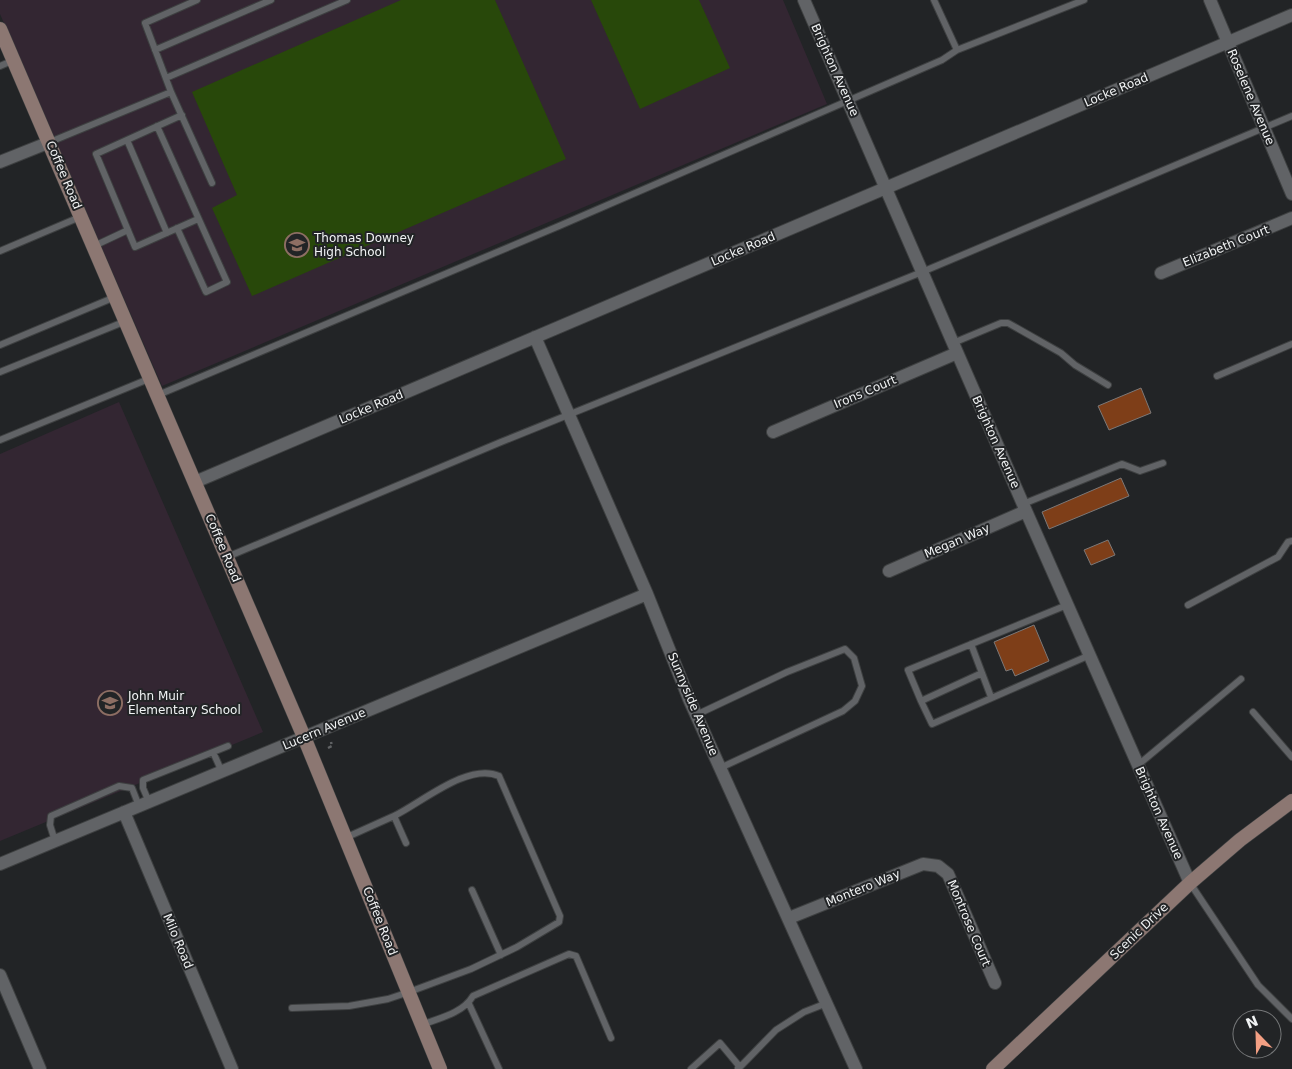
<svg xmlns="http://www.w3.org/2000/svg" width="1292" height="1069" font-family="'DejaVu Sans',sans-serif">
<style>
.education{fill:#332632}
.green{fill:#28480a}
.building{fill:#7e3e18;stroke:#7c7877}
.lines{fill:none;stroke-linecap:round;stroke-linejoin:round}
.service-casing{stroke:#3e4041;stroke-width:8}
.minor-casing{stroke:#3e4041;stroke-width:14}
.secondary-casing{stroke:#3e4041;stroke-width:15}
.path{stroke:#616365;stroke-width:2.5;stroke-dasharray:4 2.5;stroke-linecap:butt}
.service{stroke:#616366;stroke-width:6}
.minor{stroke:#616366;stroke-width:12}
.secondary{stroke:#8c7772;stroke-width:14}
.labels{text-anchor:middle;stroke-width:4;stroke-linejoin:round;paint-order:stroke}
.street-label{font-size:12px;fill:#f1f3f4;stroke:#222426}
.poi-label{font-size:12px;fill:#f1f3f4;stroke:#222426;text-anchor:start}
</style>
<rect width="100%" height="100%" fill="#222426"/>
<path class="education" d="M0 0H783L827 104 162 386 0 14Z
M119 402 263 732 0 841V454Z"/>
<path class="green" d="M401 0H495L566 159 252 296 212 208 237 195 192 92Z
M591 0H699L730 68 640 109Z"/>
<path class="building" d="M1141 388 1151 413 1109 430 1098 406Z
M1121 478 1129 496 1049 529 1042 512Z
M1108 540 1115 555 1091 565 1084 550Z
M1034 625 1049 661 1015 676 1012 669 1006 671 994 642Z"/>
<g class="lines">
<defs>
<path id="service" d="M197 0 145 23 171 92 212 183
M934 0 957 50 1084 0
M155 50 271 0
M0 66 14 60
M166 78 347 0
M182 115 96 154 135 247 198 219
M157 126 227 282 206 292 177 228
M127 140 167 233
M50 142 171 92
M94 246 128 230
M0 251 80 217
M953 343 1001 323H1008L1061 353 1075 365 1108 385
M0 345 115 297
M0 372 126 321
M1217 376 1292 344
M158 395 559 226 942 60 957 50
M0 440 151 378
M1023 504 1122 464 1140 471 1163 463
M227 557 501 442 922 272 1292 116
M1188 605 1278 557 1288 542 1292 541
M971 644 991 697
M982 673 921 701 908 670 1067 605
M921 701 932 724 1090 655
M1253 712 1292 757
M696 715 787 672 845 649 854 658 862 686 855 701 843 711 720 768
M213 752 222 772
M1138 765 1241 679
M149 802 143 788V780L228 746
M345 838 394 816 406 843
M55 841 50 825 51 816 119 786 132 788 139 806
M1190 883 1258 985 1292 1019
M472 890 501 955
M469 1004 499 1069
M292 1008 349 1006 388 999 409 992 471 969 517 947 559 922 560 916 499 776C468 762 421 803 394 816
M421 1025C440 1018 463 1013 473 996L569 954 576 956 611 1038
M740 1067 776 1030 804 1012 827 1003
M691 1069 720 1043 740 1067 738 1068"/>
<path id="minor" d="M804 0 1026 511 1190 883
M1210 0 1292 194
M0 162 50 142
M1161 273 1292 218
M535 337 647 594 689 699 856 1069
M773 432 957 353
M195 482 1292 15
M889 571 1026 511
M124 812 232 1069
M0 864 647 594
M789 918 923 864 938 866 948 874 995 983
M0 975 40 1069"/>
<path id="secondary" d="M0 29 304 737 440 1069
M993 1069 1190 883 1240 840 1292 801"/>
</defs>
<use href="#service" class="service-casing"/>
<use href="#minor" class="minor-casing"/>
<use href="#secondary" class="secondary-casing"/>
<path class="path" d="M328 748 332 746 331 742"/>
<use href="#service" class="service"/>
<use href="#minor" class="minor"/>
<use href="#secondary" class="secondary"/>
</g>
<defs>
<symbol id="school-ring" viewBox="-11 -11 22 22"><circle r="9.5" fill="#222426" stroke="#8d6e63" stroke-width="1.5"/><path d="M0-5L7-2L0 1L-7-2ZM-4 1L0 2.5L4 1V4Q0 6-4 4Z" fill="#8d6e63"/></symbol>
</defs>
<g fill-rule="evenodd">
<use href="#school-ring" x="283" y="231" width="28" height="28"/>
<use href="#school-ring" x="96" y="689" width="28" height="28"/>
</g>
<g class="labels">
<g class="street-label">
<text transform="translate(835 70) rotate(66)" y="4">Brighton Avenue</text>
<text transform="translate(1116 90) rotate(-23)" y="4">Locke Road</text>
<text transform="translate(1251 97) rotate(67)" y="4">Roselene Avenue</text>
<text transform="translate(64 175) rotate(67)" y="4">Coffee Road</text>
<text transform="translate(1226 246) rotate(-22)" y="4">Elizabeth Court</text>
<text transform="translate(743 249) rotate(-23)" y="4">Locke Road</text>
<text transform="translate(865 392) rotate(-23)" y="4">Irons Court</text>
<text transform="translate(371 407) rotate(-23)" y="4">Locke Road</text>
<text transform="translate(996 442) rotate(66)" y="4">Brighton Avenue</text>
<text transform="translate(957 541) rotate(-23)" y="4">Megan Way</text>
<text transform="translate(223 548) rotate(67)" y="4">Coffee Road</text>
<text transform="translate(693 704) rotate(67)" y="4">Sunnyside Avenue</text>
<text transform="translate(324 729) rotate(-23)" y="4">Lucern Avenue</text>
<text transform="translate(1159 813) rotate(66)" y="4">Brighton Avenue</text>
<text transform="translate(863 888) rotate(-22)" y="4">Montero Way</text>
<text transform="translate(380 921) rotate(68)" y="4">Coffee Road</text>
<text transform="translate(969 923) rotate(67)" y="4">Montrose Court</text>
<text transform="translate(1139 931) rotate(-44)" y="4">Scenic Drive</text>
<text transform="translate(178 941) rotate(67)" y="4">Milo Road</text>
</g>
<g class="poi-label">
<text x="314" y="242">Thomas Downey<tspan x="314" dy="14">High School</tspan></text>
<text x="128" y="700">John Muir<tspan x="128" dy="14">Elementary School</tspan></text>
</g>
</g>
<g transform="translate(1257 1034) rotate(337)"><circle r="24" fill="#222426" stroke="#757778"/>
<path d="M0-4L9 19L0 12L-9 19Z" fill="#f39f83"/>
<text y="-8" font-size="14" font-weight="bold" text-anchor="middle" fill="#f1f3f4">N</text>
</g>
</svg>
